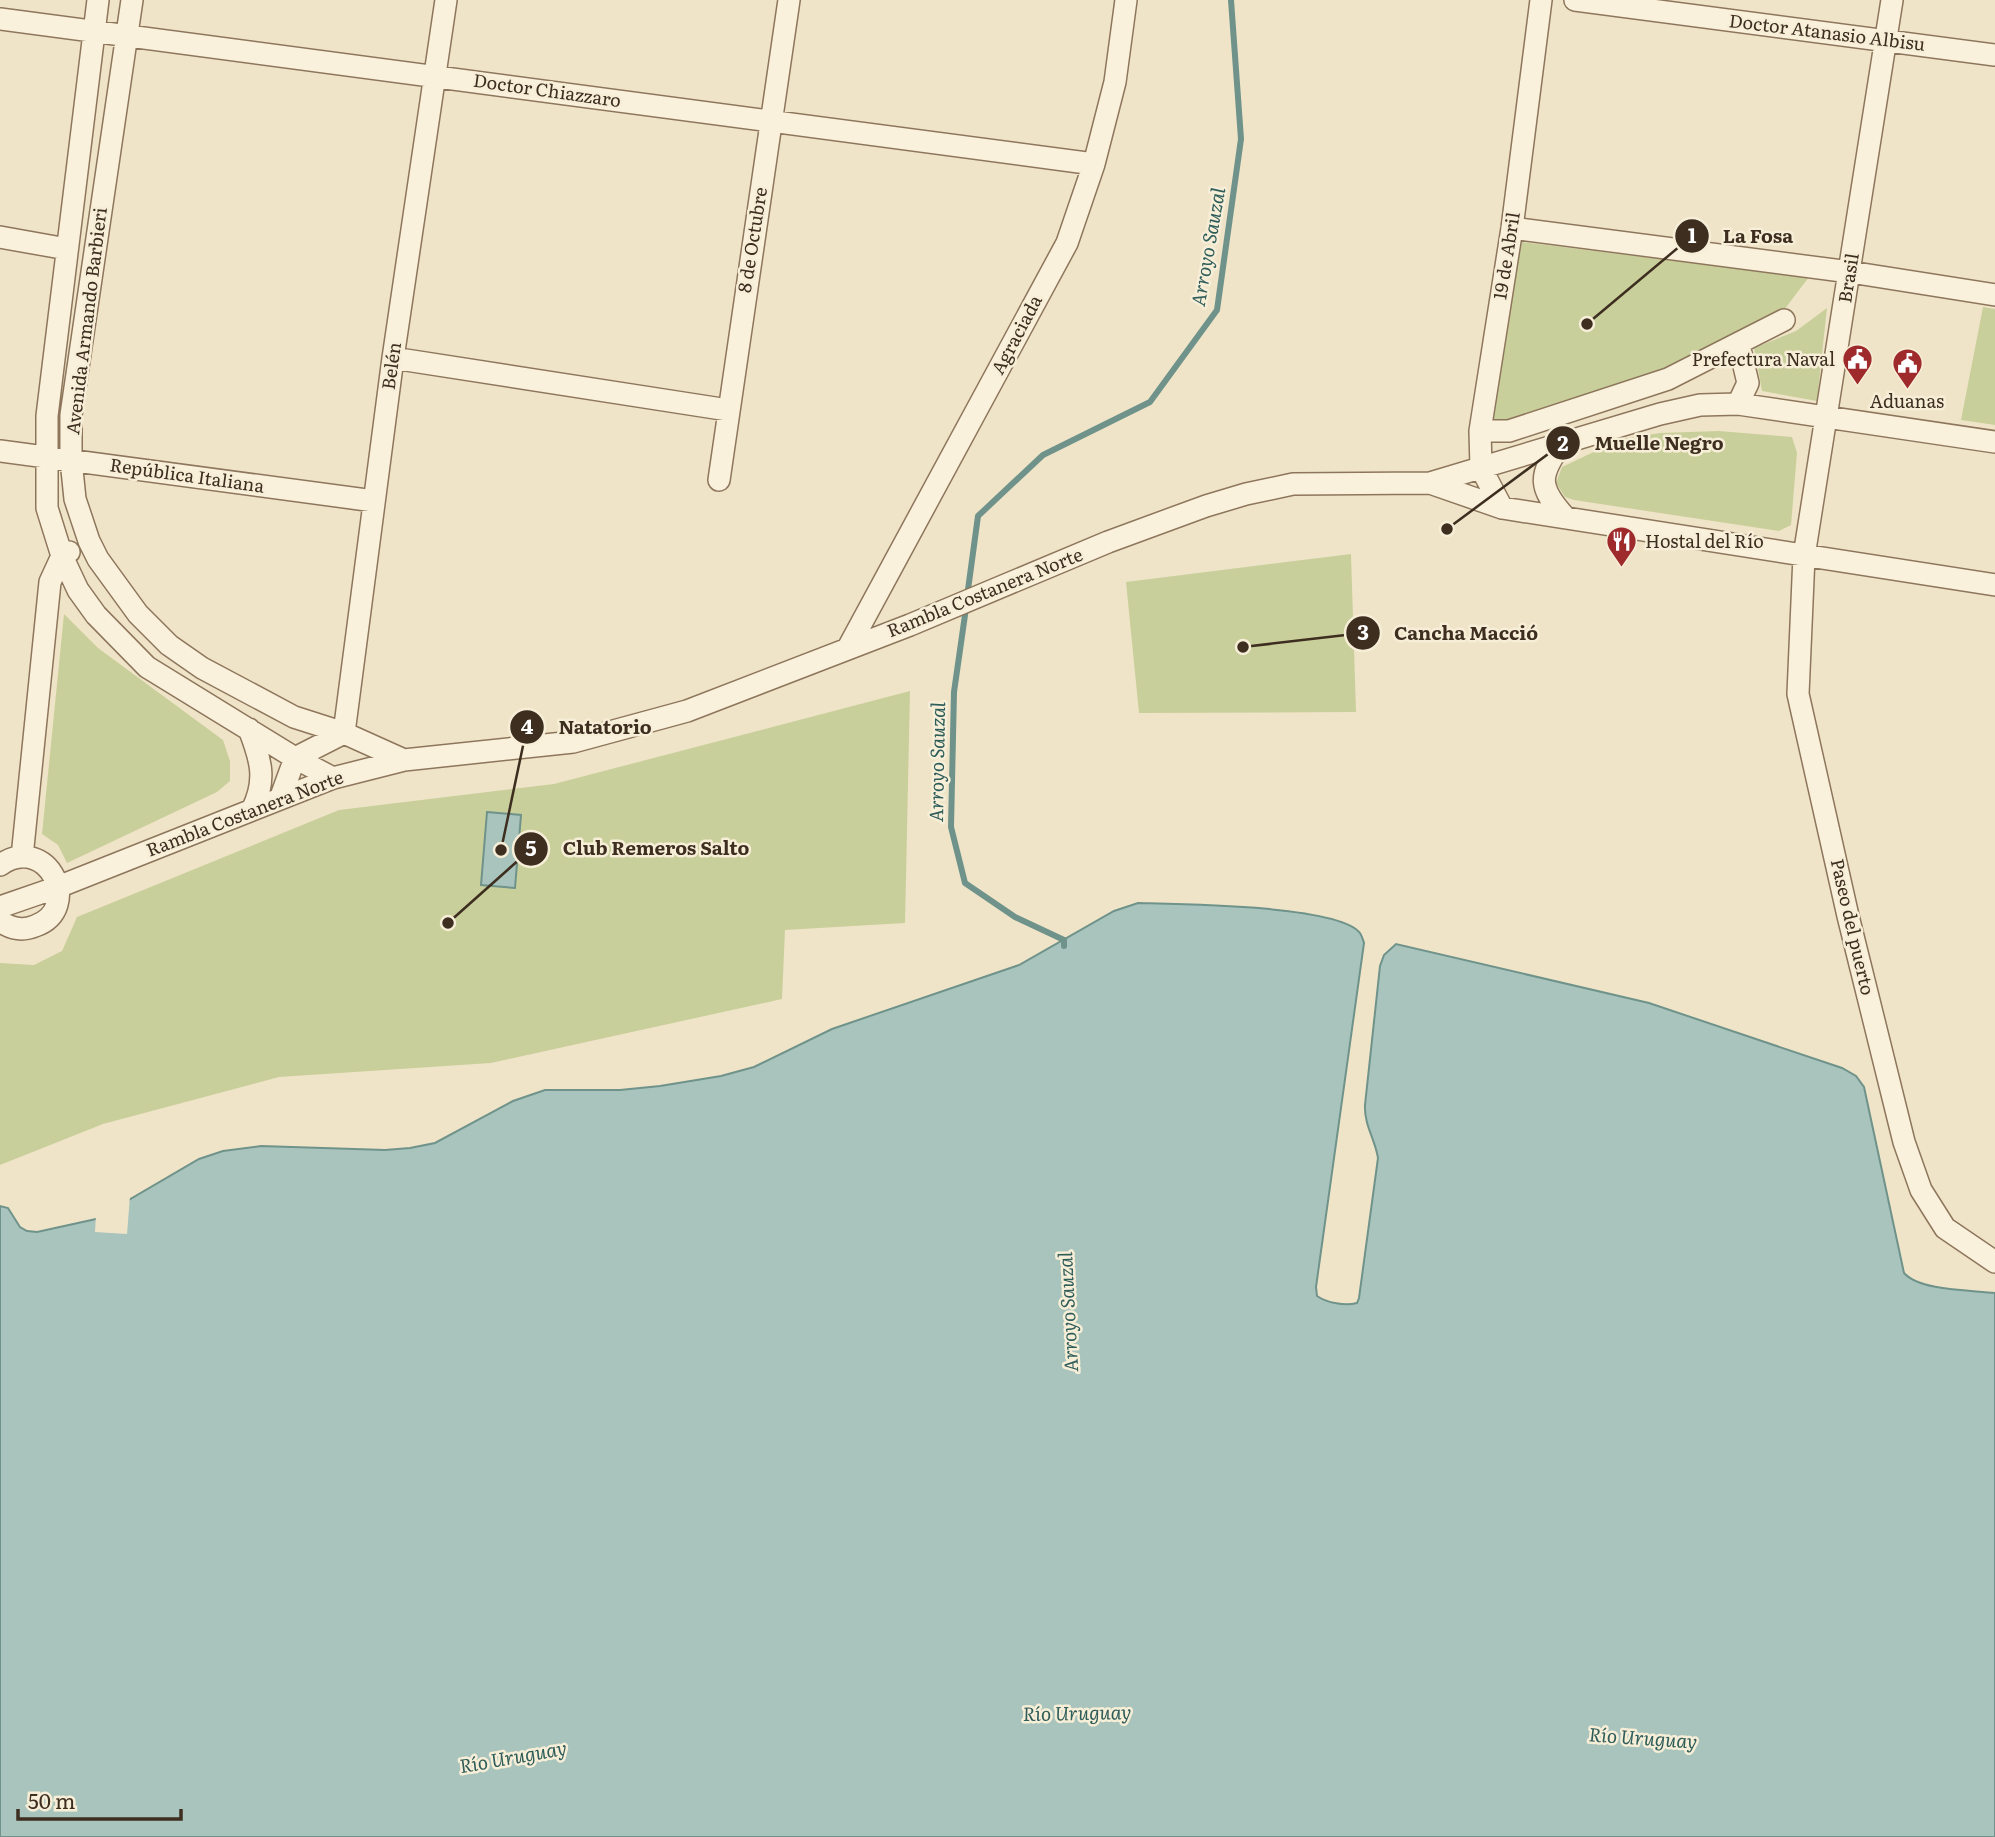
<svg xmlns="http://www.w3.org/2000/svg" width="1995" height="1837" font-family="Literata,serif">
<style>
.green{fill:#c9cf9b}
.water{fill:#a9c4bc;stroke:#6f938a;stroke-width:2}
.pier{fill:#f0e4c8}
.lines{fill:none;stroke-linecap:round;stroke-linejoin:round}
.stream{stroke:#6f938a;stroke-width:6}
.minor-casing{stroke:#8d765c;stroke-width:24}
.minor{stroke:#faf1dc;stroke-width:21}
.labels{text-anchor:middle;stroke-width:5;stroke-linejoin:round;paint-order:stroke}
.street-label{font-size:18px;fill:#3d2e20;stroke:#f7eed8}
.poi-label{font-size:18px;fill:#3d2e20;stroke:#f7eed8;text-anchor:end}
.water-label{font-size:19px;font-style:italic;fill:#2f5d5a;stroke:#f7eed8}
.leader{fill:none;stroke:#3d2e20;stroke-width:2.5}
.callout-dot{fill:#3d2e20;stroke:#f7eed8;stroke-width:2.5}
.mark-label{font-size:21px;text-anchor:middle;font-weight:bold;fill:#fff}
.callout-label{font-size:19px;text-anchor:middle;font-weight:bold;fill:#3d2e20;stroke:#f7eed8;stroke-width:5;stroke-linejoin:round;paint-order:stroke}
</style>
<rect width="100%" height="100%" fill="#f0e4c8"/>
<path class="green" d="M1521 242 1809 277 1784 310 1665 369 1510 422H1491Z
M1983 307 1995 309V425L1961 420Z
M1827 308 1817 401 1762 391 1754 348 1796 331Z
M1719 431 1792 437 1797 453 1791 525 1779 531 1574 500 1565 497 1556 483 1562 467 1621 439 1660 433Z
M1351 554 1356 712 1139 713 1126 582Z
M64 614 98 648 223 740 230 761V781L217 792 67 863 58 845 42 834Z
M910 691 905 923 785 930 782 999 491 1063 279 1077 103 1124 0 1165V963L34 965 62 951 77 917 339 810 554 784Z"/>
<path class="water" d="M487 812 521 815 515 888 481 885Z
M1138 903C1177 904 1339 905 1360 933 1362 936 1363 940 1364 943L1316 1287 1317 1296C1327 1303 1345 1306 1357 1303L1359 1298 1378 1158C1375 1139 1364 1125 1365 1105L1380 966 1384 955 1396 944 1649 1003 1842 1068 1856 1076 1864 1087 1904 1273C1920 1291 1971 1290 1995 1293V1837H0V1206L8 1208 20 1227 27 1231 37 1232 96 1219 199 1159 223 1151 261 1146 385 1150 410 1148 435 1143 513 1101 545 1090H620L660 1086 721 1076 754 1067 832 1029 1019 965 1114 911Z"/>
<path class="pier" d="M130 1196 127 1234 95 1232 96 1215Z"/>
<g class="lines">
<path class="stream" d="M967 597 978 516 1043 455 1150 402 1217 310 1241 139 1231 0
M966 608 954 692 951 827 965 883 1015 917 1064 940V946"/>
<defs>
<path id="minor" d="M98 0 47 416V508L62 556 78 590 96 615 147 667 295 758 333 778
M132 0 71 415V460L75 499 89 541 98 559 138 614 169 645 202 668 294 717 344 733 404 760
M1575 0 1995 55
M1892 0 1804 556 1798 694 1848 916 1904 1142 1921 1190 1945 1228 1995 1262
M0 19 1094 164
M1512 228 1850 272 1995 295
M0 237 67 249
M393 358 728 410
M1738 404 1748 383 1739 345
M1480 431H1509L1668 379 1784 320
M1562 443C1538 476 1538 487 1565 517
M0 451 374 501
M719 480 789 0
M1430 483 1660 414 1700 405 1738 404 1995 442
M1502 508 1481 468 1480 431 1512 228 1541 0
M848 648 1067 243 1094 164 1115 82 1126 0
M249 729C261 760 267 780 252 810
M280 799 295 758 344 733 393 358 446 0
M22 857 50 582 62 556 69 552
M0 865C48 832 84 909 35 926 23 931 11 929 0 921
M0 907 58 887 333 778 404 760 573 742 687 711 910 625 1108 542 1206 506 1246 494 1293 484 1430 483 1502 508 1995 585"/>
</defs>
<use href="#minor" class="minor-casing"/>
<use href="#minor" class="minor"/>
</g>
<defs>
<symbol id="civic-pin" viewBox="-11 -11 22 30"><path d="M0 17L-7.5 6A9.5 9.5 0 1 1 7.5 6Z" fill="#9e2a2b" stroke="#f7eed8"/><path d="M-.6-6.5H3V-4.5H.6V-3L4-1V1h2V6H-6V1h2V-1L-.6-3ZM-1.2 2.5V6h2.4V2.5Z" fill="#fff"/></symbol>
<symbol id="restaurant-pin" viewBox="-11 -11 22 30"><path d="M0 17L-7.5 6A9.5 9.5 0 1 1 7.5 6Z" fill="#9e2a2b" stroke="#f7eed8"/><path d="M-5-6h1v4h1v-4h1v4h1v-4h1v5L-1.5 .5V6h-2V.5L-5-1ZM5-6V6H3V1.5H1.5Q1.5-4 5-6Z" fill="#fff"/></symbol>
</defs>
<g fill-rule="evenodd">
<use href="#civic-pin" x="1840" y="342" width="35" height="47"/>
<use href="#civic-pin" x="1890" y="346" width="35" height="47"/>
<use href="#restaurant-pin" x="1604" y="524" width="35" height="47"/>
</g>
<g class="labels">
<g class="street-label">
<text transform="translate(1827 33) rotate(7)" y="6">Doctor Atanasio Albisu</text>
<text transform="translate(547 91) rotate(8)" y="6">Doctor Chiazzaro</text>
<text transform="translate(753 240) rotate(-81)" y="6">8 de Octubre</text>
<text transform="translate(1507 256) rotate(-81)" y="6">19 de Abril</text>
<text transform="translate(1849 278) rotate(-81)" y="6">Brasil</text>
<text transform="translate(87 321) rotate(-83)" y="6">Avenida Armando Barbieri</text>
<text transform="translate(1017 335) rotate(-62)" y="6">Agraciada</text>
<text transform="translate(392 366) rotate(-82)" y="6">Belén</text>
<text transform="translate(187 476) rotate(8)" y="6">República Italiana</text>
<text transform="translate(985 593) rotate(-22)" y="6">Rambla Costanera Norte</text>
<text transform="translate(245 814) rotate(-21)" y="6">Rambla Costanera Norte</text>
<text transform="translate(1852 927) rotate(77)" y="6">Paseo del puerto</text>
</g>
<g class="poi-label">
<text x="1835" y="366">Prefectura Naval</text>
<text x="1907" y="408" text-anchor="middle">Aduanas</text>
<text x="1645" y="548" text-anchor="start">Hostal del Río</text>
</g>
<g class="water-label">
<text transform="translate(1208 247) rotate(-80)" y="7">Arroyo Sauzal</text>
<text transform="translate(937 762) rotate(-89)" y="7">Arroyo Sauzal</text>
<text transform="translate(1068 1312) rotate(-93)" y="7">Arroyo Sauzal</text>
<text transform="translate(1077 1713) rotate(-1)" y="7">Río Uruguay</text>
<text transform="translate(1643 1738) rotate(4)" y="7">Río Uruguay</text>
<text transform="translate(513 1757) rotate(-10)" y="7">Río Uruguay</text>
</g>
</g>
<path class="leader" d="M1587 324L1692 236M1447 529L1563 443M1243 647L1363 633M501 850L527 727M448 923L531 849"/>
<g class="callout-dot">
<circle cx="1587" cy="324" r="7"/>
<circle cx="1447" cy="529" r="7"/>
<circle cx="1243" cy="647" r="7"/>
<circle cx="501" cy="850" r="7"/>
<circle cx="448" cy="923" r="7"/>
<circle cx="1692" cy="236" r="18"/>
<circle cx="1563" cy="443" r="18"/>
<circle cx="1363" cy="633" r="18"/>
<circle cx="527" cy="727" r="18"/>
<circle cx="531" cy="849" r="18"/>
</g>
<g class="mark-label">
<text x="1692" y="243">1</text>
<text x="1563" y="451">2</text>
<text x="1363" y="640">3</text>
<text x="527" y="734">4</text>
<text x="531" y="856">5</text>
</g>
<g class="callout-label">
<text x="1758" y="243">La Fosa</text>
<text x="1659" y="450">Muelle Negro</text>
<text x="1466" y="640">Cancha Macció</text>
<text x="605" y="734">Natatorio</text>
<text x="656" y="855">Club Remeros Salto</text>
</g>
<path d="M18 1809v10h163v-10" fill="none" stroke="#3d2e20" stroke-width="3.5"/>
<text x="28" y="1809" font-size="21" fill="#3d2e20" stroke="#f7eed8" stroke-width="5" paint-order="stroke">50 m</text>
</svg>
